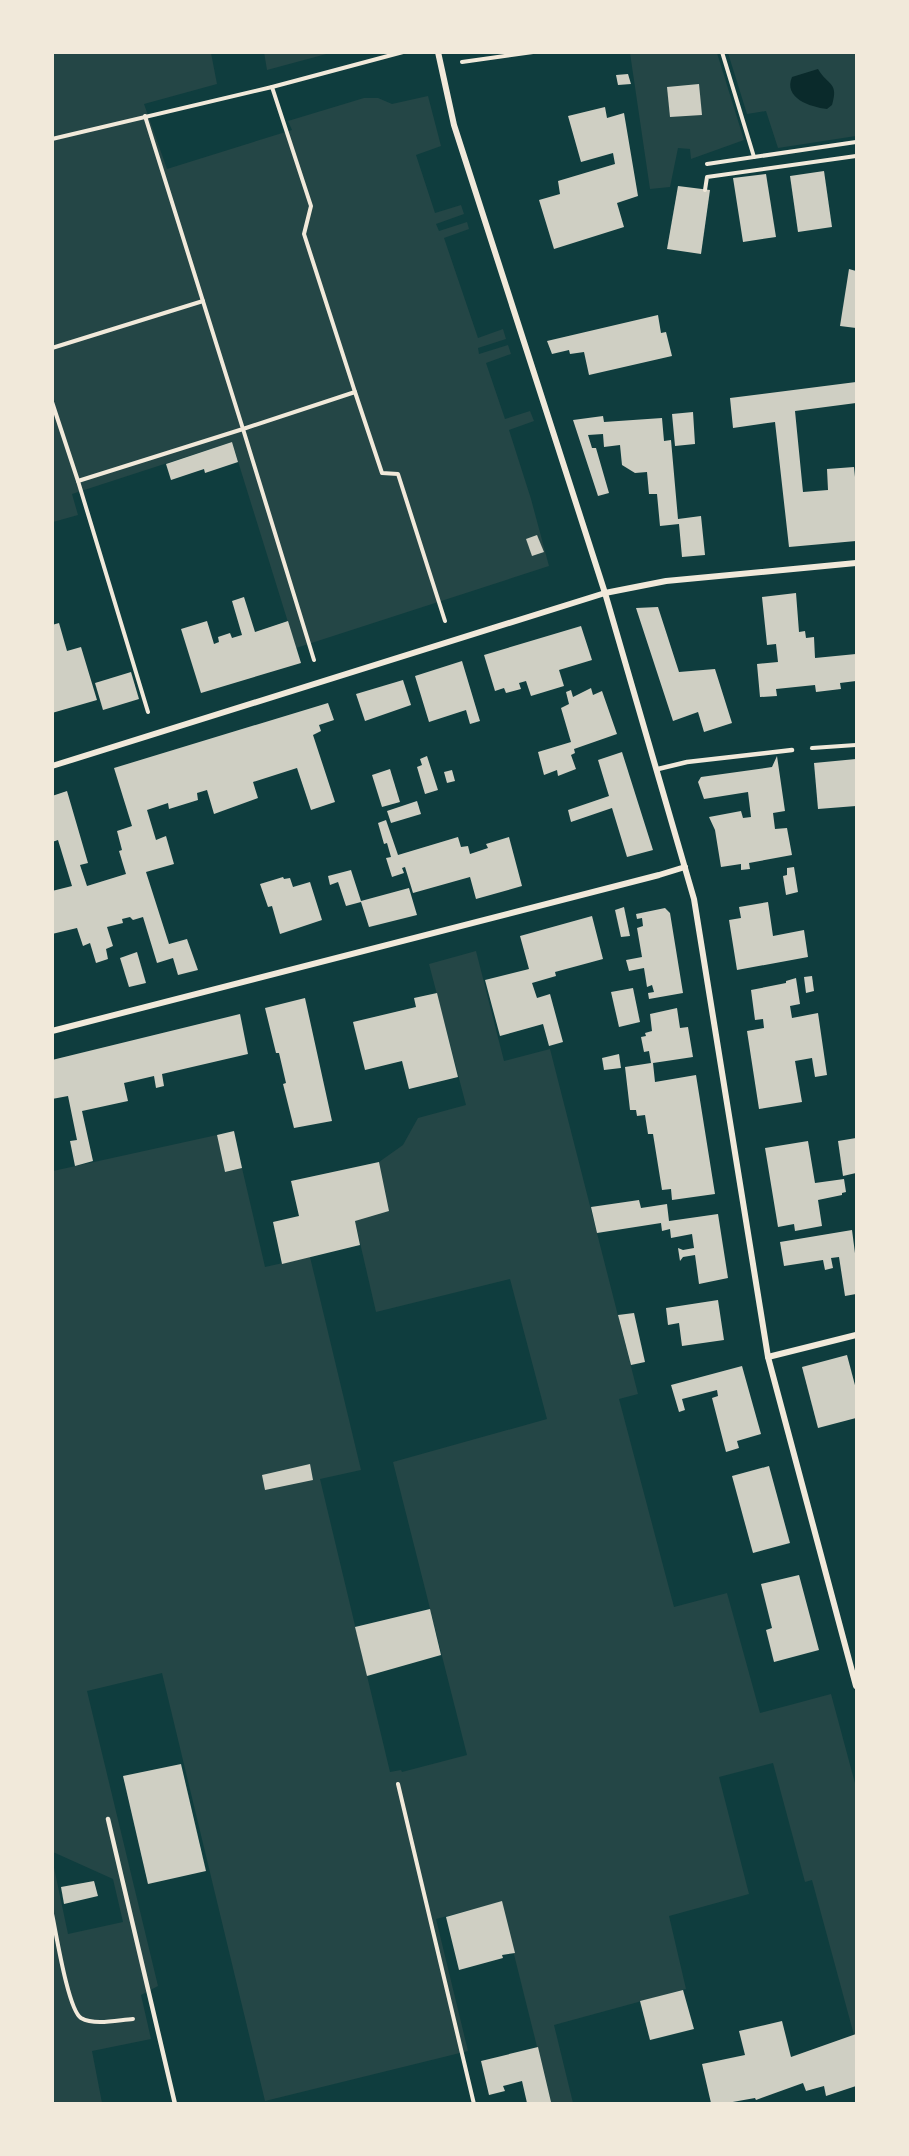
<svg xmlns="http://www.w3.org/2000/svg" width="909" height="2156" font-family="'PT Sans Narrow',sans-serif">
<style>
.green{fill:#244646}
.water{fill:#0a2a2b}
.building{fill:#cfcfc3}
.lines{fill:none;stroke-linecap:round;stroke-linejoin:round}
.path{stroke:#f1e9da;stroke-width:4}
.service{stroke:#f1e9da;stroke-width:4.5}
.minor{stroke:#f1e9da;stroke-width:6}
</style>
<rect width="100%" height="100%" fill="#0f3d3e"/>
<g class="green">
<polygon points="264,52 330,52 330,53 267,70"/>
<polygon points="53,53 211,53 217,84 144,104 167,169 292,130 288,121 364,98 378,98 392,104 428,96 441,146 416,155 435,213 461,205 464,214 436,224 439,231 467,222 469,229 444,238 478,338 503,329 506,339 478,348 479,354 508,345 511,354 486,363 505,419 530,411 534,421 509,430 531,499 549,566 296,648 232,442 72,494 78,515 53,522"/>
<polygon points="630,53 717,53 744,140 691,159 690,149 678,148 670,187 650,189"/>
<polygon points="728,53 856,53 856,136 778,148 766,111 747,114"/>
<polygon points="476,951 504,1061 550,1049 638,1394 619,1399 674,1607 727,1593 760,1713 831,1694 856,1787 856,2034 854,2035 812,1880 805,1882 773,1763 719,1777 749,1894 669,1916 686,1989 554,2025 573,2103 551,2103 501,1902 436,1919 468,2051 265,2101 162,1673 87,1691 158,1986 141,1995 151,2039 92,2051 102,2103 53,2103 52,1858 68,1934 123,1922 113,1879 53,1852 53,1171 217,1135 225,1172 242,1168 265,1267 310,1257 361,1470 320,1479 390,1772 401,1770 402,1772 467,1755 393,1462 547,1419 510,1279 376,1312 355,1221 379,1162 403,1145 418,1118 466,1105 429,964"/>
</g>
<path class="water" d="M818,69c10,17 21,13 14,36l-5,4c-17,-2 -44,-11 -35,-32z"/>
<g class="building">
<polygon points="628,74 631,84 618,85 616,75"/>
<polygon points="699,84 702,115 670,117 667,87"/>
<polygon points="605,107 607,118 624,113 638,196 617,203 624,227 554,249 539,200 560,194 558,181 615,164 613,153 581,162 568,116"/>
<polygon points="824,171 832,227 798,232 790,176"/>
<polygon points="766,174 776,237 743,242 733,178"/>
<polygon points="678,186 710,190 701,254 667,249"/>
<polygon points="849,269 856,271 856,328 840,326"/>
<polygon points="658,315 661,333 666,332 672,356 589,375 584,352 570,354 569,350 552,354 547,341"/>
<polygon points="856,382 856,403 795,411 803,492 828,490 827,469 854,467 856,487 856,541 789,547 775,422 733,428 730,398"/>
<polygon points="693,412 695,444 675,446 672,414"/>
<polygon points="603,416 604,422 662,418 664,441 671,440 678,519 701,516 705,555 682,557 679,524 660,526 657,494 649,494 647,472 635,473 622,465 620,445 604,447 603,434 588,435 592,448 596,448 609,493 598,496 573,420"/>
<polygon points="232,442 238,462 205,473 204,469 171,480 166,464"/>
<polygon points="537,535 544,552 532,556 526,539"/>
<polygon points="796,593 799,632 805,631 806,638 814,637 815,658 856,654 856,681 840,683 841,689 816,692 815,685 776,689 777,696 760,697 757,664 778,662 776,644 767,645 762,597"/>
<polygon points="244,597 255,632 288,621 301,663 201,693 181,629 207,621 214,644 219,642 218,637 230,633 232,638 242,635 232,601"/>
<polygon points="658,607 679,672 715,669 732,723 704,732 698,712 673,721 636,608"/>
<polygon points="59,623 67,651 81,647 97,700 52,713 52,625"/>
<polygon points="581,626 592,660 559,670 564,686 531,696 526,681 519,683 521,689 506,693 504,688 495,691 484,655"/>
<polygon points="462,661 480,721 470,724 466,710 429,722 415,676"/>
<polygon points="131,672 139,699 103,710 95,683"/>
<polygon points="403,680 411,705 365,721 356,694"/>
<polygon points="591,688 593,695 602,691 617,734 574,749 575,753 571,755 576,769 558,776 557,770 544,775 538,752 571,742 561,708 569,704 566,692 571,690 573,697"/>
<polygon points="328,703 334,720 319,725 321,731 313,735 335,802 311,810 297,768 253,782 258,798 214,814 207,790 197,793 198,800 169,809 168,803 147,810 156,840 166,836 174,864 146,872 169,944 187,939 198,970 178,975 173,958 157,963 143,917 133,920 130,917 122,919 123,923 107,927 113,946 106,949 108,959 96,963 90,943 83,946 77,928 52,934 52,891 72,886 58,840 52,842 52,796 67,791 88,863 80,865 87,886 126,874 119,851 122,850 117,831 132,826 114,768"/>
<polygon points="622,752 653,850 627,857 612,808 571,822 568,810 609,796 598,760"/>
<polygon points="427,756 438,790 425,794 417,767 422,765 420,759"/>
<polygon points="777,756 785,811 773,813 775,829 787,828 792,855 749,863 750,869 741,870 741,864 721,867 715,830 709,817 741,811 743,818 751,817 748,792 704,799 698,782 701,777 772,767"/>
<polygon points="856,759 856,806 818,809 814,763"/>
<polygon points="390,769 400,802 382,807 372,775"/>
<polygon points="452,770 455,781 447,783 444,772"/>
<polygon points="417,801 421,814 391,823 387,811"/>
<polygon points="386,820 398,855 458,837 461,847 468,846 470,854 488,848 486,844 509,837 522,886 476,899 470,877 413,893 405,867 402,868 404,873 392,877 386,858 391,857 387,843 384,844 378,823"/>
<polygon points="794,867 798,892 786,895 783,876 787,875 787,868"/>
<polygon points="351,870 361,901 409,888 417,915 369,927 361,902 346,906 338,882 330,885 328,876"/>
<polygon points="283,877 284,879 290,878 293,887 310,882 322,920 280,934 272,906 268,907 260,884"/>
<polygon points="768,902 773,936 804,930 808,957 737,970 729,920 741,918 739,907"/>
<polygon points="624,907 630,936 621,937 615,910"/>
<polygon points="665,908 670,913 683,993 649,999 648,993 654,992 652,985 647,987 644,968 629,971 626,960 642,957 637,928 643,926 642,918 637,919 636,914"/>
<polygon points="592,916 603,959 555,972 556,976 532,983 537,998 550,994 563,1042 549,1046 543,1024 500,1036 485,980 529,969 520,936"/>
<polygon points="137,952 146,983 129,987 120,958"/>
<polygon points="812,976 814,991 806,993 804,977"/>
<polygon points="796,978 800,1004 790,1006 792,1018 818,1013 827,1075 815,1077 812,1058 795,1061 802,1102 759,1109 747,1031 764,1028 763,1019 755,1020 751,990 786,983 786,981"/>
<polygon points="633,988 640,1022 619,1027 611,992"/>
<polygon points="437,993 458,1077 409,1089 402,1061 365,1070 353,1022 416,1007 414,998"/>
<polygon points="305,998 332,1121 294,1128 283,1084 286,1083 279,1053 276,1053 265,1008"/>
<polygon points="677,1008 680,1028 688,1027 693,1057 653,1063 655,1082 696,1075 715,1194 672,1200 671,1189 662,1190 653,1134 648,1134 645,1115 637,1116 636,1110 630,1110 625,1067 651,1063 649,1051 644,1052 641,1037 646,1036 645,1033 652,1031 650,1014"/>
<polygon points="240,1014 248,1054 162,1074 164,1086 156,1088 154,1076 124,1083 128,1101 82,1111 93,1161 75,1166 70,1141 77,1140 68,1096 52,1099 52,1060"/>
<polygon points="619,1054 621,1068 604,1070 602,1058"/>
<polygon points="234,1131 242,1168 225,1172 217,1135"/>
<polygon points="856,1138 856,1173 843,1176 838,1141"/>
<polygon points="808,1141 815,1183 844,1179 846,1192 842,1193 842,1195 818,1200 822,1226 795,1231 794,1224 778,1227 765,1148"/>
<polygon points="379,1162 389,1211 355,1221 360,1245 282,1264 273,1222 299,1216 291,1181"/>
<polygon points="639,1200 641,1208 667,1204 669,1221 718,1214 728,1278 699,1284 695,1255 683,1257 680,1261 678,1248 683,1250 694,1248 692,1234 671,1238 670,1229 662,1231 661,1223 597,1233 591,1207"/>
<polygon points="852,1230 856,1261 856,1294 845,1296 839,1257 831,1258 833,1268 825,1270 823,1260 784,1266 780,1242"/>
<polygon points="718,1300 724,1340 682,1346 679,1323 668,1325 666,1308"/>
<polygon points="634,1313 645,1362 631,1365 618,1315"/>
<polygon points="847,1355 856,1389 856,1418 818,1428 802,1367"/>
<polygon points="742,1366 761,1434 737,1441 739,1448 726,1452 712,1398 718,1396 717,1390 682,1399 685,1410 679,1412 671,1385"/>
<polygon points="310,1464 313,1480 265,1490 262,1475"/>
<polygon points="769,1466 790,1543 753,1553 732,1476"/>
<polygon points="799,1575 819,1650 774,1662 766,1630 772,1628 761,1584"/>
<polygon points="430,1609 441,1655 367,1676 355,1627"/>
<polygon points="181,1764 206,1871 148,1884 123,1776"/>
<polygon points="94,1881 98,1896 64,1904 61,1887"/>
<polygon points="502,1901 515,1953 502,1955 503,1958 459,1970 446,1917"/>
<polygon points="683,1990 694,2029 650,2040 640,2001"/>
<polygon points="782,2021 791,2057 856,2034 856,2086 826,2096 824,2086 806,2091 803,2083 756,2100 755,2098 727,2103 711,2103 702,2064 745,2055 739,2031"/>
<polygon points="538,2047 551,2102 527,2103 522,2081 503,2086 505,2091 489,2095 481,2061"/>
</g>
<g class="lines">
<g class="path">
<polyline points="722,52 754,157"/>
<polyline points="462,62 533,52"/>
<polyline points="272,87 311,206 304,234 355,392"/>
<polyline points="145,116 243,429 78,481 148,712"/>
<polyline points="52,139 272,87 403,52"/>
<polyline points="707,164 856,142"/>
<polyline points="705,190 707,177 856,156"/>
<polyline points="52,348 203,301"/>
<polyline points="52,402 78,481"/>
<polyline points="314,660 243,429 355,392 382,473 398,474 445,621"/>
<polyline points="812,748 856,745"/>
<polyline points="398,1784 474,2104"/>
<path d="M52,1914c4,18 16,96 29,104 14,8 37,2 52,1"/>
</g>
<g class="service">
<polyline points="658,769 687,762 792,750"/>
<polyline points="108,1819 175,2104"/>
</g>
<g class="minor">
<polyline points="438,52 454,125 605,593 694,899 768,1357 856,1686"/>
<polyline points="52,766 605,593 666,581 856,563"/>
<polyline points="52,1031 659,875 685,867"/>
<polyline points="768,1357 856,1335"/>
</g>
</g>
<rect width="909" height="2156" fill="none" stroke="#f1e9da" stroke-width="108"/>
</svg>
